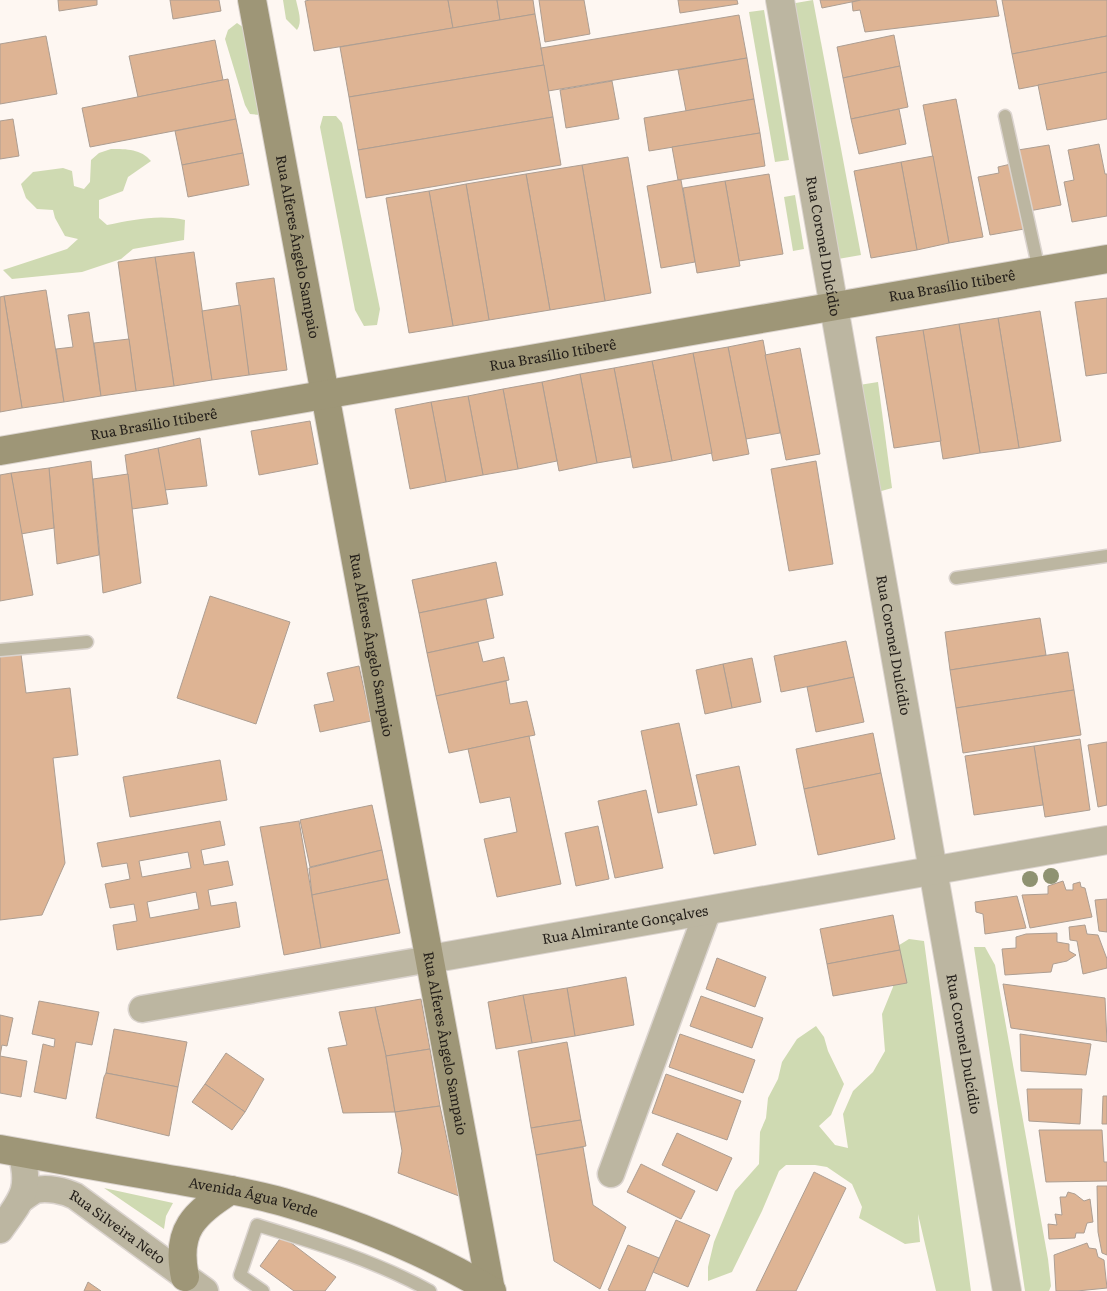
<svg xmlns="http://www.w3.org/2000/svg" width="1107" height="1291" font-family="Literata,serif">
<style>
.green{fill:#cfdab2}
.building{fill:#deb494;stroke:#ad9e92;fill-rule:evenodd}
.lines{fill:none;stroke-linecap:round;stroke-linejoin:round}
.service-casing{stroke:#dbd4cf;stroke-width:15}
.minor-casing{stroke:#dbd4cf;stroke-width:29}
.tertiary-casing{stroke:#dbd4cf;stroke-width:30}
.secondary-casing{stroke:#dbd4cf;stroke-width:30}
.service{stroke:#bcb6a1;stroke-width:12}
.minor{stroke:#bcb6a1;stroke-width:26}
.tertiary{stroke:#bcb6a1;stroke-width:28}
.secondary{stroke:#9e9677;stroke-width:28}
.tree{fill:#8f9271}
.labels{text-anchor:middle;stroke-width:4;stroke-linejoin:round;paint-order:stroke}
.street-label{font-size:14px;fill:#241f1a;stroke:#fff}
</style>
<rect width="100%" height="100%" fill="#fef7f2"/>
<g class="green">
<path d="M283,0h13c2,10 7,22 1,30l-11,-11z"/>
<polygon points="813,0 861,255 838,259 790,4"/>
<polygon points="764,10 789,160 775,162 749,12"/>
<polygon points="237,23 247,30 260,115 250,114 245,105 225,39 228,30"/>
<polygon points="323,116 336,116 342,123 380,309 377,325 364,326 355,310 320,127"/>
<path d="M111,149c16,0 30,0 40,12l-23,16 -5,14 -24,9v18l8,7c26,-5 51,-11 78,-5l-1,20 -51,9 -12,10 -39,13 -70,7 -9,-9 64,-21 11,-10 -13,-3 -10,-18 -2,-8 -16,-1 -11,-11 -5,-14 12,-12 30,-4 9,3 2,15 10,3 6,-7 1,-22 8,-7z"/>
<polygon points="795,195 804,249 793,251 784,197"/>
<polygon points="878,382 892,488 871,494 853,386"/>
<polygon points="909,939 924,941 971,1291 936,1291 918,1214 920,1242 905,1244 859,1218 862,1207 852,1184 827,1167 815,1165 786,1165 779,1171 762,1211 732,1272 708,1281 708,1267 714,1242 735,1191 759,1164 760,1132 766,1118 768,1098 778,1079 782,1062 797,1039 816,1026 824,1037 828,1051 844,1084 831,1115 819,1126 835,1145 848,1148 843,1114 853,1091 873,1072 885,1051 882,1014 893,987 896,947"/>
<polygon points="974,947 985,947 995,965 1048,1259 1051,1286 1049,1291 1025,1291"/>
<polygon points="104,1188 173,1203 166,1216 164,1229"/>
</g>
<g class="building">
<polygon points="58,0 97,0 97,5 59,11"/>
<polygon points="170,0 219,0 221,11 173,19"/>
<polygon points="310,0 448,0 453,28 314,51 305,1"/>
<polygon points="448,0 497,0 500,20 453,28"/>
<polygon points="497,0 533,0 535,14 500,20"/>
<polygon points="539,0 584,0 590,34 545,42"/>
<polygon points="678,0 737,0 738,4 680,13"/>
<polygon points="820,0 861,0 822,8"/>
<polygon points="861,0 996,0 999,16 865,32 860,10 853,11 852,2"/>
<polygon points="1002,0 1107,0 1107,36 1012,54"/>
<polygon points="535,14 544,65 349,97 340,47"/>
<polygon points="739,15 747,58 548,91 541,48"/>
<polygon points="894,35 900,66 843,78 837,47"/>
<polygon points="46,36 57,94 0,104 0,44"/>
<polygon points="1107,36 1107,72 1019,89 1012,54"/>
<polygon points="215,40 223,80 138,97 129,56"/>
<polygon points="747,58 754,99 686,111 678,70"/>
<polygon points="544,65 553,117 358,150 349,97"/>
<polygon points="900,66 908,107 851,119 843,78"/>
<polygon points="1107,72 1107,119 1047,130 1038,85"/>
<polygon points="228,79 236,119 90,147 82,108"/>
<polygon points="612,81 619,119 566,128 560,90"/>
<polygon points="754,99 760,133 649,151 644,118"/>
<polygon points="956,99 983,237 949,243 923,105"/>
<polygon points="899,109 906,144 859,154 851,119"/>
<polygon points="553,117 561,165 366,198 358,150"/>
<polygon points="13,119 19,156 0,159 0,121"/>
<polygon points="236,119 243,153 182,165 175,131"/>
<polygon points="760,133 765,166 678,180 672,147"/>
<polygon points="1099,144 1105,174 1107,174 1107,216 1072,222 1064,182 1074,180 1068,150"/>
<polygon points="1049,145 1061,205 1029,211 1018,150"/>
<polygon points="243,153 249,185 188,197 182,165"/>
<polygon points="933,156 949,243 917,250 901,162"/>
<polygon points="628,157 651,293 605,301 582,165"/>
<polygon points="901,162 917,250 871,258 854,171"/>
<polygon points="1011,164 1024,229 990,235 978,177 999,173 998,167"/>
<polygon points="582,165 605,301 550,310 526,174"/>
<polygon points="526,174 550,310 489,320 466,184"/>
<polygon points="769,174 783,254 739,261 725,181"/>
<polygon points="678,180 681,180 695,262 661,268 647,186"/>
<polygon points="725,181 740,266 697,273 683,188"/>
<polygon points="466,184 489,320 453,326 429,191"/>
<polygon points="429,191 453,326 409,333 386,198"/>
<polygon points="194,252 212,380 174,386 155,257"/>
<polygon points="155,257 174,386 136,391 118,262"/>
<polygon points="274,278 287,370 249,375 236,283"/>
<polygon points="46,290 64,402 22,408 4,296"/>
<polygon points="4,296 22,408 0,412 0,297"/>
<polygon points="1107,298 1107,373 1086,376 1075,302"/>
<polygon points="240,305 249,375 212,380 202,311"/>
<polygon points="1040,311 1061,441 1019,448 998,318"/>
<polygon points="89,312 101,396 64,402 56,349 73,347 68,315"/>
<polygon points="998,318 1019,448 980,453 959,324"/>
<polygon points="959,324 980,453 943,459 923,330"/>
<polygon points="923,330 941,441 894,448 876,337"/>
<polygon points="129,339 136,391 101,396 94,343"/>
<polygon points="763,340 780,433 746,439 728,347"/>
<polygon points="728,347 749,454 713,461 693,353"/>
<polygon points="800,348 820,454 786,460 765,355"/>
<polygon points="693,353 712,453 672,461 652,361"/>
<polygon points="652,361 672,461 633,468 614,368"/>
<polygon points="614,368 631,457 597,463 580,374"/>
<polygon points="580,374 597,463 559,471 542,382"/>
<polygon points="542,382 557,461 518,469 503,389"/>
<polygon points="503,389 518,469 483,475 468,396"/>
<polygon points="468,396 483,475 446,482 431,402"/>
<polygon points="431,402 446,482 410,489 395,409"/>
<polygon points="310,421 318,464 259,475 251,431"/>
<polygon points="200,438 207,486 164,490 158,448"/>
<polygon points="158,448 168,504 132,509 125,455"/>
<polygon points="91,461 99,555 57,564 49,468"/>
<polygon points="816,461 833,564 789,571 771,469"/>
<polygon points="49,468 54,528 21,534 11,473"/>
<polygon points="11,473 33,595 0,601 0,475"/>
<polygon points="128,474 141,583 103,593 93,479"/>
<polygon points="496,562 503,595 419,613 412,580"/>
<polygon points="210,596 290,622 256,724 177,698"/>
<polygon points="486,599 494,638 427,653 419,613"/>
<polygon points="1040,618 1046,655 950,670 945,632"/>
<polygon points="846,641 854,677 781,692 774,656"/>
<polygon points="478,642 483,662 504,657 509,680 436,696 427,653"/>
<polygon points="1068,652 1074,690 956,708 950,670"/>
<polygon points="21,654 26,693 70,688 78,755 53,758 65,863 42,915 0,920 0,656"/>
<polygon points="752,658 761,702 732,708 723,664"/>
<polygon points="723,664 732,708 705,714 696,670"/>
<polygon points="359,666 371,721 320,732 314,705 334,701 327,673"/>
<polygon points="854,677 864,722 816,732 807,687"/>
<polygon points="506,681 510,704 527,701 535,735 449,753 436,696"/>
<polygon points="1074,690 1081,735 963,753 956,708"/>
<polygon points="679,723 697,805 658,813 641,731"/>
<polygon points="873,733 881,773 804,789 796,749"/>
<polygon points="529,736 561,884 497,897 484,839 517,832 510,797 480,803 468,749"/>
<polygon points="1080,739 1090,810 1045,817 1034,746"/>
<polygon points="1107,742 1107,805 1098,807 1088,745"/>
<polygon points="1034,746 1043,805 974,815 965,756"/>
<polygon points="220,760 227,800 130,817 123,777"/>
<polygon points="739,766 756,845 714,854 696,775"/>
<polygon points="881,773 895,839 818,855 804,789"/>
<polygon points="646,790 663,868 615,878 598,801"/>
<polygon points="372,805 382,850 310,867 300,820"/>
<path d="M220,821l5,24 -24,5 3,15 24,-4 5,24 -25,5 3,16 25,-4 4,25 -123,23 -4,-25 24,-4 -3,-17 -24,4 -5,-24 25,-5 -3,-16 -25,4 -5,-24zM188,852l3,16 -49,9 -3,-16zM196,892l3,17 -49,9 -3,-16z"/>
<polygon points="299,821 321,948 284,955 260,827"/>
<polygon points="598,826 609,879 576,886 565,833"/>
<polygon points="382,850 388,879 312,895 309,868"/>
<polygon points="388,879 400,933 321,948 312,895"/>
<polygon points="1063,881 1066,890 1073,890 1073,884 1080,882 1081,887 1085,888 1092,917 1030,928 1022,895 1048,894 1048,886"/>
<polygon points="1017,896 1026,928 985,934 983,914 976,912 975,902"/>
<polygon points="1107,899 1107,932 1099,931 1095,900"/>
<polygon points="893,915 900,950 827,964 820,929"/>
<polygon points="1085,925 1087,934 1098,935 1107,959 1107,968 1083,974 1077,941 1070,940 1069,927"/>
<polygon points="1057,933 1057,942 1069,944 1069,951 1076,955 1067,961 1053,964 1051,972 1005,975 1002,949 1016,948 1016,937 1026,934"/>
<polygon points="900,950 907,983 833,996 827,964"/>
<polygon points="717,958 766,977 755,1007 706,989"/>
<polygon points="626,977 634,1025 575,1036 567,988"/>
<polygon points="1003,984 1105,998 1107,1042 1011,1028"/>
<polygon points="567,988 575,1036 532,1043 523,995"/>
<polygon points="523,995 532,1043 496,1049 488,1002"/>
<polygon points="701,996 763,1018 752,1048 690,1026"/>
<polygon points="421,999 430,1049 386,1056 375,1007"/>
<polygon points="39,1001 99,1012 92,1045 76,1042 66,1099 34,1092 43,1044 54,1047 55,1039 32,1034"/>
<polygon points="375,1007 386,1056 395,1112 343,1113 328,1048 347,1045 339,1012"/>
<polygon points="0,1015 13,1018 7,1046 2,1045 0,1056"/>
<polygon points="114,1029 187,1042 178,1087 106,1073"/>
<polygon points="680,1034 755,1060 743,1093 669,1067"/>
<polygon points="1020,1034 1091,1044 1086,1075 1021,1071"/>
<polygon points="567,1042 581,1120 531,1128 518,1051"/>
<polygon points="430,1049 440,1106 395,1112 386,1056"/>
<polygon points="226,1053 264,1079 245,1112 205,1084"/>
<polygon points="0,1056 27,1061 21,1097 0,1093"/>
<polygon points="106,1073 178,1087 169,1136 96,1118 104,1077"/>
<polygon points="666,1074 741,1101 727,1140 652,1113"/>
<polygon points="205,1084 245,1112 232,1130 192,1102"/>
<polygon points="1027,1089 1082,1089 1080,1124 1029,1121"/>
<polygon points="1103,1096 1107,1096 1107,1124 1102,1124"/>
<polygon points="440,1106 459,1196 398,1173 402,1151 395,1112"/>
<polygon points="581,1120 586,1146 536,1155 531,1128"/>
<polygon points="1039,1130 1102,1130 1104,1162 1107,1162 1107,1181 1046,1182"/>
<polygon points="677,1133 732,1158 717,1191 662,1165"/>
<polygon points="583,1147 593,1205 626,1227 600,1289 554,1261 536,1155"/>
<polygon points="641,1164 695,1191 681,1219 627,1192"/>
<polygon points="814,1172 846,1188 796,1291 756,1291"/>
<polygon points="1097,1186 1107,1186 1107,1255 1102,1253 1098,1232"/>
<polygon points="1068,1192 1075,1194 1084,1201 1090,1199 1093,1222 1087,1223 1084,1233 1076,1233 1075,1238 1049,1239 1048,1224 1057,1225 1055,1214 1062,1215 1060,1197 1066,1197"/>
<polygon points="676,1220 710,1235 688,1287 653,1272"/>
<polygon points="282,1236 336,1277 325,1291 294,1291 260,1266"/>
<polygon points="1087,1243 1089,1248 1096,1249 1098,1257 1104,1260 1107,1288 1077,1291 1056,1291 1054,1255"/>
<polygon points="628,1245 659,1258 645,1291 611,1291 608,1290"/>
<polygon points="88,1282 101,1291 84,1291"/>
</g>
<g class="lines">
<g class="service-casing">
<g id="service">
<polyline points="1005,116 1039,270"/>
<polyline points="956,578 1107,556"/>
<polyline points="0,650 87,642"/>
<path d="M263,1291l-23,-16 17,-50c59,18 119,36 173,66"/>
</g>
</g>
<g class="minor-casing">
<g id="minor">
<polyline points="142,1009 430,959"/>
<polyline points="611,1174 708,910"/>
<path id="s1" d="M22,1199c4,-3 9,-7 14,-9 11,-3 29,1 39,6l130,95"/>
<path d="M0,1230c21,-30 32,-39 21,-77"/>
</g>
</g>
<g class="tertiary-casing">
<g id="tertiary">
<path id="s2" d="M780,0l227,1291"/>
<path id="s3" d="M430,959l677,-119"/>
</g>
</g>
<g class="secondary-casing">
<g id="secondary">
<path id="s4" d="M252,0l239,1291"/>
<path id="s5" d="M0,451l1107,-192"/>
<path id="s6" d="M0,1149c55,10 110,20 164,29 40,7 80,13 119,24 73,21 144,50 209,89"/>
<path d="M185,1277c-10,-47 9,-63 46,-87"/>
</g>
</g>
<use href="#service" class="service"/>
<use href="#minor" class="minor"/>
<use href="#tertiary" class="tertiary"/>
<use href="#secondary" class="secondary"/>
</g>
<g class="tree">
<circle cx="1051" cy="876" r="8"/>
<circle cx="1030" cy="879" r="8"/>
</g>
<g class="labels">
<g class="street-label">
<text dy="5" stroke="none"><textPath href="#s4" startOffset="251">Rua Alferes Ângelo Sampaio</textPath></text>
<text dy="5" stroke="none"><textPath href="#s2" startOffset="250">Rua Coronel Dulcídio</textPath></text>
<text dy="5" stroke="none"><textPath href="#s5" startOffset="966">Rua Brasílio Itiberê</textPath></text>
<text dy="5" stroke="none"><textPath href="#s5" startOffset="561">Rua Brasílio Itiberê</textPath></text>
<text dy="5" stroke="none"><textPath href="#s5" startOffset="156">Rua Brasílio Itiberê</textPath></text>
<text dy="5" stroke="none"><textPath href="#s4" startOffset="656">Rua Alferes Ângelo Sampaio</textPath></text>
<text dy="5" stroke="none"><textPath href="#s2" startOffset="655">Rua Coronel Dulcídio</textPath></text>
<text dy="5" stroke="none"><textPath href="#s3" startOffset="198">Rua Almirante Gonçalves</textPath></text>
<text dy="5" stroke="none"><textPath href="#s4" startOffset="1061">Rua Alferes Ângelo Sampaio</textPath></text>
<text dy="5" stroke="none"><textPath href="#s2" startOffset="1060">Rua Coronel Dulcídio</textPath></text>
<text dy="5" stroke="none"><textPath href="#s6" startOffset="258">Avenida Água Verde</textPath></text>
<text dy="5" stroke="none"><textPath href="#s1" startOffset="109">Rua Silveira Neto</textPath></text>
</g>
</g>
</svg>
